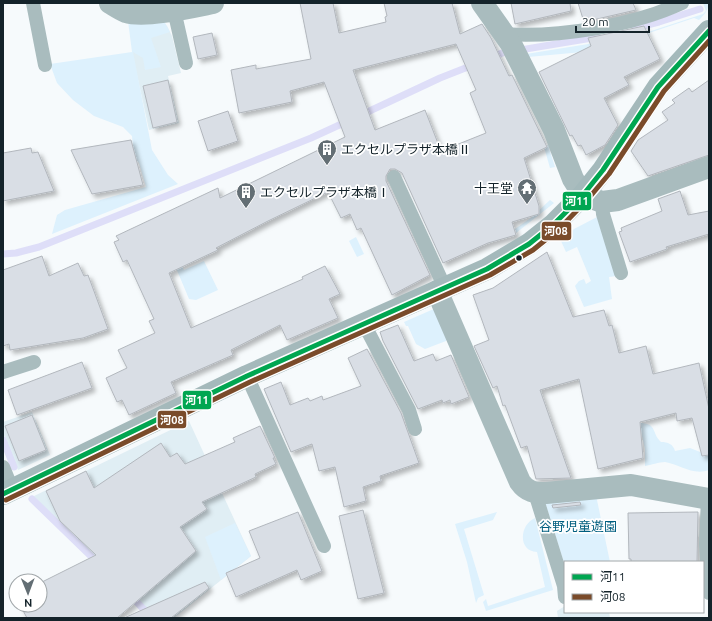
<svg xmlns="http://www.w3.org/2000/svg" width="712" height="621" font-family="Ubuntu,'Noto Sans JP',sans-serif">
<style>
.built{fill:#e0eef4}
.green{fill:#ddf1fd}
.lines{fill:none;stroke-linecap:round;stroke-linejoin:round}
.stream{stroke:#dedef8;stroke-width:7}
.building{fill:#d9dee5;stroke:#b2b7bd;fill-rule:evenodd;filter:url(#shadow)}
.lane{stroke:#a9bcbe;stroke-width:14}
.street{stroke:#a9bcbe;stroke-width:22}
.secondary{stroke:#a4b9bb;stroke-width:22}
.bus-1-casing{stroke:#fff;stroke-width:8}
.bus-2-casing{stroke:#fff;stroke-width:8}
.bus-1{stroke:#00a651;stroke-width:5}
.bus-2{stroke:#7a4b2a;stroke-width:5}
.bus-dot{fill:#14232a;stroke:#fff;stroke-width:1.5}
.labels{text-anchor:middle;stroke-width:3.5;stroke-linejoin:round;paint-order:stroke}
.poi-label{font-size:13px;fill:#14232a;stroke:#fff;text-anchor:start}
.park-label{font-size:13px;fill:#005e7f;stroke:#fff}
.line-badge{stroke:#fff;stroke-width:1.5}
.badge-label{font-size:11px;text-anchor:middle;font-weight:bold;fill:#fff}
</style>
<defs>
<filter id="shadow"><feDropShadow dx="3.5" dy="3.5" stdDeviation="2" flood-color="#0004"/></filter>
</defs>
<rect width="100%" height="100%" fill="#f6fafc"/>
<g class="built">
<polygon points="155,17 167,26 172,36 181,73 168,76 179,123 149,130 132,52"/>
<polygon points="32,412 50,455 18,470 3,433 3,422"/>
<polygon points="189,421 251,556 174,618 155,618 116,576 32,497"/>
<polygon points="565,606 565,612 609,612 610,618 558,618 557,611"/>
</g>
<g class="green">
<path d="M703,3h6c-1,8 -5,12 -10,17l-5,-2 -45,15 1,3 -67,16 -55,5 -2,-3 81,-13 41,-9 55,-18 3,-3z"/>
<polygon points="128,21 164,21 170,32 151,38 161,67 145,70 143,58 133,52 152,150 168,175 178,184 52,234 57,215 65,210 146,187 139,163 134,158 132,136 123,127 94,116 73,100 57,83 50,64 132,52"/>
<polygon points="548,145 555,167 550,168 544,147"/>
<polygon points="550,200 554,203 516,233 515,229 532,217"/>
<polygon points="599,216 617,276 609,277 612,299 584,307 575,286 579,281 584,279 586,284 591,281 577,247 566,252 561,241 574,229"/>
<polygon points="356,237 364,254 357,257 349,241"/>
<polygon points="176,254 184,270 204,261 218,290 196,300 189,299 171,256"/>
<polygon points="436,308 448,336 446,341 425,349 416,344 408,326 406,326 404,322"/>
<path d="M639,423c19,0 12,10 22,19 7,0 12,2 14,9l15,-3 10,4 9,-4v22c-16,6 -30,-6 -44,-8 -6,0 -14,3 -20,4v-17z"/>
<polygon points="599,496 597,500 610,562 565,562 565,566 545,502"/>
<polygon points="497,512 493,520 464,529 484,595 478,598 476,603 467,562 455,524"/>
<path d="M535,518l18,72 -67,21 -3,-9 3,-3 2,7 57,-19 -8,-35c-20,-1 -17,-28 -2,-34z"/>
<polygon points="235,523 251,556 221,580 205,537"/>
</g>
<g class="lines">
<g class="stream">
<polyline points="635,28 659,22 700,9"/>
<polyline points="491,58 502,53 598,37"/>
<polyline points="361,115 440,78 473,65"/>
<polyline points="3,254 16,253 39,247 311,138 348,121"/>
<polyline points="3,440 14,467"/>
<polyline points="32,499 99,564"/>
<polyline points="130,595 152,618"/>
</g>
</g>
<g class="building">
<path d="M300,3h33l6,30 47,-11 -1,-5 2,-1 -3,-13h68l8,31 22,-10 9,14 18,38 3,-1 35,72 -23,11 15,48v8l-27,8 4,13 -28,8 -45,20 -41,-90 -7,-4h-5l-4,7v5l44,94 -38,20 -31,-67 -4,2 -7,-16 -9,4 -13,-26 -60,29 -52,27 2,2 -49,23 22,55 112,-49 -1,-2 23,-11 15,28 -11,5 9,19 -51,22 -7,-15 -49,25 2,5 -62,27 5,11 -47,22 -7,-15 -5,2 -11,-24 21,-10 -9,-18 37,-17 -6,-12 5,-2 -27,-59 -4,2 -9,-20 5,-2 -3,-4 102,-48 2,10 125,-61 -21,-55 -34,9 2,11 -53,11 -8,-43 25,-5v4l55,-10zM456,44l20,46 -6,3 16,40 -45,18 -16,-41 -50,20 -22,-60z"/>
<polygon points="511,3 570,3 571,11 515,24"/>
<polygon points="578,3 633,3 636,10 584,22"/>
<polygon points="644,26 660,59 624,77 629,85 604,98 618,125 605,145 586,155 581,145 578,146 572,135 570,136 539,72 591,46 588,38"/>
<polygon points="212,33 217,55 198,59 193,37"/>
<polygon points="168,80 177,122 153,128 143,86"/>
<polygon points="709,80 709,155 648,176 631,151 638,140 668,120 662,112 675,103 672,100 689,88 692,92"/>
<polygon points="228,111 238,141 208,151 198,121"/>
<polygon points="131,140 143,185 92,194 71,150"/>
<polygon points="31,148 32,153 38,152 54,191 3,201 3,153"/>
<polygon points="680,191 688,215 709,211 709,234 666,247 667,249 630,262 619,232 622,231 621,228 662,211 658,199"/>
<polygon points="547,252 573,317 604,310 609,326 612,325 619,353 646,346 653,374 699,363 709,409 709,455 702,456 692,418 677,421 676,413 640,422 643,458 598,469 579,379 540,390 571,478 536,479 527,446 521,448 505,405 503,406 497,386 493,388 474,346 489,340 473,295 493,288"/>
<polygon points="42,256 49,276 78,263 84,276 88,275 108,329 83,338 10,350 9,344 3,346 3,270"/>
<polygon points="398,325 414,361 433,354 436,361 451,355 469,397 451,404 450,400 443,403 442,400 418,409 383,341 380,332"/>
<polygon points="367,349 401,413 419,463 380,476 381,481 363,487 366,501 344,507 335,467 319,471 312,444 291,452 264,389 281,382 290,405 308,398 310,401 322,396 323,400 361,386 348,358"/>
<polygon points="82,362 92,388 17,415 8,390"/>
<polygon points="32,415 46,450 19,461 5,426"/>
<polygon points="260,426 275,458 273,458 276,464 255,474 256,477 202,502 207,509 180,527 196,551 117,618 27,618 20,605 40,605 40,583 96,555 60,521 46,491 86,471 94,488 161,443 170,457 177,453 185,464 235,442 233,438"/>
<polygon points="580,502 581,505 553,508 552,505"/>
<polygon points="363,510 384,593 358,599 339,516"/>
<polygon points="298,512 322,571 301,580 297,570 236,597 226,573 260,558 249,531"/>
<polygon points="698,512 697,562 631,562 631,559 629,559 628,513"/>
<polygon points="205,582 209,588 171,618 124,618"/>
</g>
<g class="lines">
<g class="lane">
<polyline points="33,3 45,65"/>
<polyline points="174,10 186,63"/>
<path d="M503,34c54,4 130,-8 179,-31"/>
<polyline points="394,177 445,288"/>
<polyline points="602,202 603,214 621,273"/>
<polyline points="364,324 409,410 415,429"/>
<polyline points="3,372 34,362"/>
<polyline points="247,376 324,546"/>
<polyline points="3,467 12,489"/>
<polyline points="535,493 564,586 565,597"/>
<polyline points="708,499 706,544 709,593"/>
</g>
<g class="street">
<path d="M110,3c5,3 11,7 16,9 19,6 67,-5 87,-9"/>
<polyline points="482,3 511,44 554,130 573,179 583,195 602,202 618,200 709,167"/>
<path d="M437,291l83,191c7,10 15,11 26,11l85,-8 78,14"/>
</g>
<polyline class="secondary" points="3,494 247,376 487,269 529,244 554,224 583,195 603,170 658,87 709,31"/>
<g class="bus-1-casing">
<polyline id="bus-1" points="3,494 247,376 487,269 529,244 554,224 583,195 603,170 658,87 709,31"/>
</g>
<g class="bus-2-casing">
<polyline id="bus-2" points="6,500 250,382 490,275 533,250 559,229 588,199 609,174 664,91 709,41"/>
</g>
<use href="#bus-1" class="bus-1"/>
<use href="#bus-2" class="bus-2"/>
</g>
<defs>
<g id="building-pin" transform="scale(1)"><path d="M0 17L-7.5 6A9.5 9.5 0 1 1 7.5 6Z" fill="#636e74" stroke="#fff"/><path d="M-4-6H4V6H1V3H-1V6H-4ZM-2.5-4.3h1.7v1.8h-1.7ZM.8-4.3h1.7v1.8H.8ZM-2.5-1h1.7V.8h-1.7ZM.8-1h1.7V.8H.8Z" fill="#fff"/></g>
<g id="temple-pin" transform="scale(1)"><path d="M0 17L-7.5 6A9.5 9.5 0 1 1 7.5 6Z" fill="#636e74" stroke="#fff"/><path d="M0-6L5-2H3V0L6.5 2.5H4V6H1.5V3h-3V6H-4V2.5H-6.5L-3 0V-2H-5Z" fill="#fff"/></g>
</defs>
<g fill-rule="evenodd">
<use href="#building-pin" x="327" y="149"/>
<use href="#temple-pin" x="527" y="188"/>
<use href="#building-pin" x="246" y="192"/>
</g>
<circle class="bus-dot" cx="519" cy="258" r="3.5"/>
<g class="labels">
<g class="poi-label">
<text x="341" y="154">エクセルプラザ本橋Ⅱ</text>
<text x="513" y="193" text-anchor="end">十王堂</text>
<text x="260" y="197">エクセルプラザ本橋Ⅰ</text>
</g>
<g class="park-label">
<text x="578" y="531">谷野児童遊園</text>
</g>
</g>
<g class="line-badge">
<rect x="562" y="191" width="30" height="20" rx="4" fill="#00a651"/>
<rect x="541" y="221" width="31" height="20" rx="4" fill="#7a4b2a"/>
<rect x="182" y="390" width="30" height="20" rx="4" fill="#00a651"/>
<rect x="157" y="410" width="30" height="19" rx="4" fill="#7a4b2a"/>
</g>
<g class="badge-label">
<text x="577" y="205">河11</text>
<text x="556" y="235">河08</text>
<text x="197" y="404">河11</text>
<text x="172" y="424">河08</text>
</g>
<rect width="712" height="621" fill="none" stroke="#14232a" stroke-width="8"/>
<rect x="564" y="561" width="140" height="52" fill="#ffffff" stroke="#a1a7aa"/>
<rect x="572" y="574" width="20" height="6" fill="#00a651" stroke="#a1a7aa"/>
<text x="600" y="581" font-size="12" fill="#14232a">河11</text>
<rect x="572" y="594" width="20" height="6" fill="#7a4b2a" stroke="#a1a7aa"/>
<text x="600" y="601" font-size="12" fill="#14232a">河08</text>
<g transform="translate(28 593) rotate(179)"><circle r="19" fill="#ffffff" stroke="#a1a7aa"/>
<path d="M0-3L7 15L0 10L-7 15Z" fill="#636e74"/>
<text y="-6" font-size="11" font-weight="bold" text-anchor="middle" fill="#14232a">N</text>
</g>
<path d="M576 26v6h73v-6" fill="none" stroke="#14232a" stroke-width="2"/>
<text x="582" y="26" font-size="12" fill="#14232a" stroke="#ffffff" stroke-width="3" paint-order="stroke">20 m</text>
</svg>
